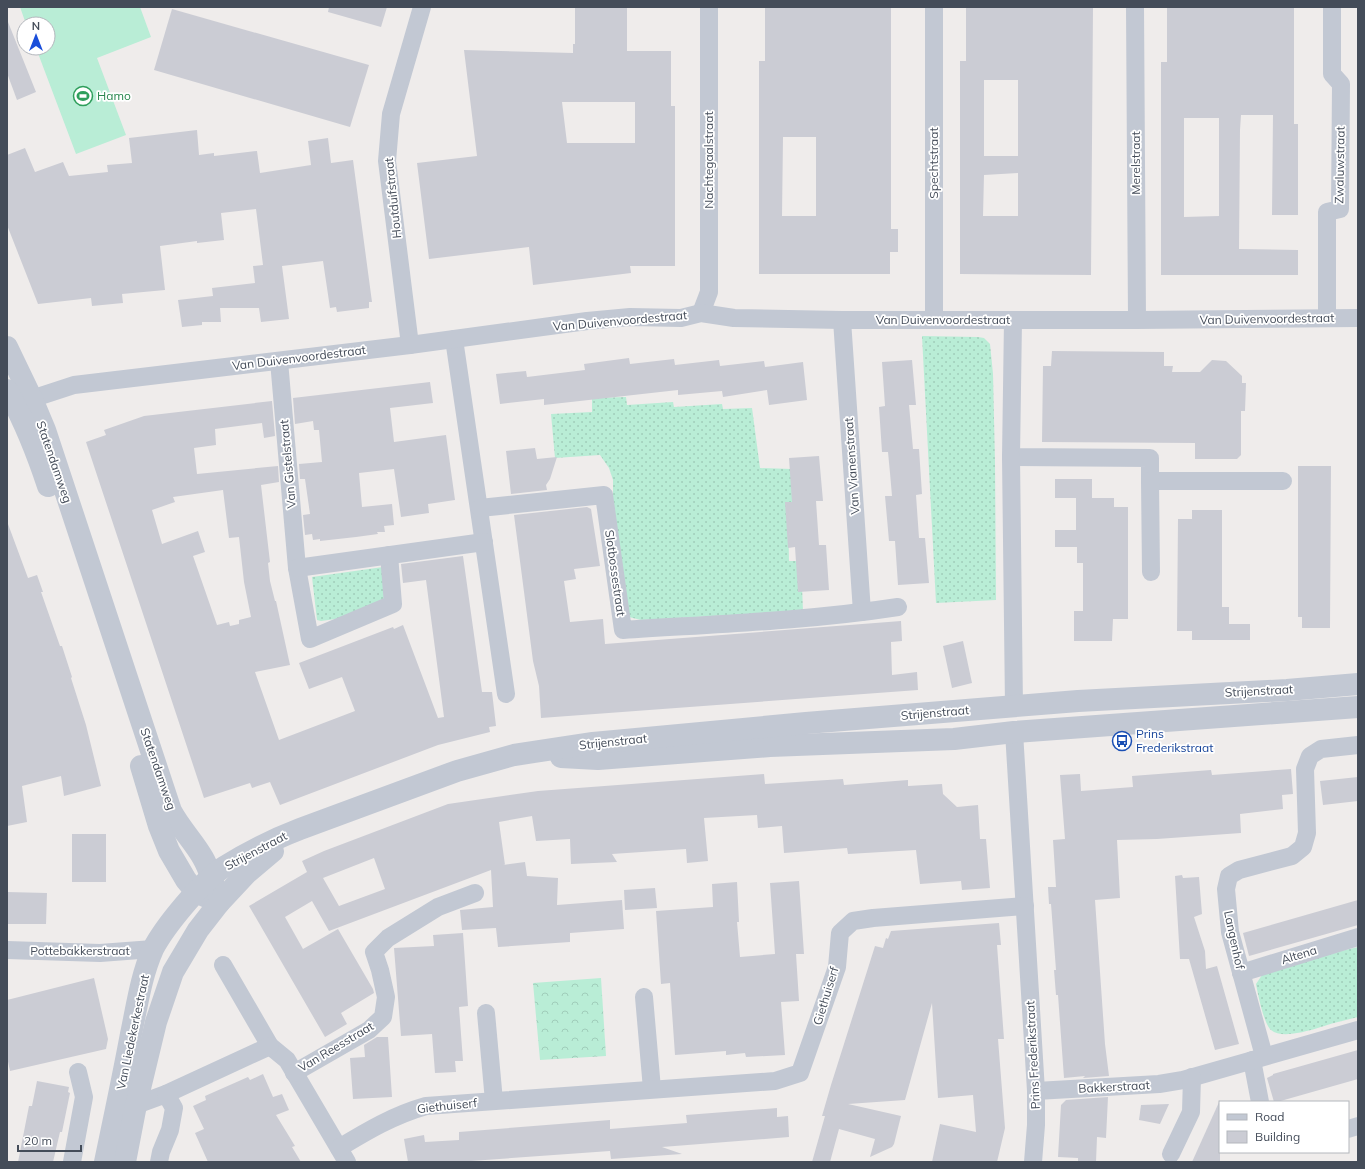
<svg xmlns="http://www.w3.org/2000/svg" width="1365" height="1169" font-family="Mulish,sans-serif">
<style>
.grass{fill:url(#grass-dots)}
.forest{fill:url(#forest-crowns)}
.garden{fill:#b9edd6}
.building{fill:#cbccd4;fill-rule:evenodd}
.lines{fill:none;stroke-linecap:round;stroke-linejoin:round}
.minor{stroke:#c2c8d3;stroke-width:18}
.tertiary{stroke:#c2c8d3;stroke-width:22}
.labels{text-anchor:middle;stroke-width:3.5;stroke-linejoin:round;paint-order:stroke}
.leisure-label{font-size:12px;fill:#27864d;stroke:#fff;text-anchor:start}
.street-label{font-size:12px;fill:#444c59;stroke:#fff}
.transit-label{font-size:12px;fill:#164399;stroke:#fff;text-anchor:start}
</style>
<defs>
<pattern id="grass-dots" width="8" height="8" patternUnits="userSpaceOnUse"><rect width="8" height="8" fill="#b9edd6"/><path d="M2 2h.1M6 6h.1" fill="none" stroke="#a0cdba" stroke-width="1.8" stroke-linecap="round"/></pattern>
<pattern id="forest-crowns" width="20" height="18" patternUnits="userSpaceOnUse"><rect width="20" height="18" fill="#b9edd6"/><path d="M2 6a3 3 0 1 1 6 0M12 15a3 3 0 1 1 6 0" fill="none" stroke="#a0cdba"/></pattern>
</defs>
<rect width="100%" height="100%" fill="#efeceb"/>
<g class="grass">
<polygon points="922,336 978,337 984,338 990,344 993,374 995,462 996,600 936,603"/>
<polygon points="626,397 627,405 673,402 674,407 722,404 723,409 752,408 760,468 792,469 794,511 788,511 789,561 801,561 803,611 641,620 629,617 613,512 613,480 609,468 600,455 555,458 551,414 592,412 592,398"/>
<polygon points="383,567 384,600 350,617 321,621 317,620 312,577"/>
<path d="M1358,947v70c-8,2 -16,4 -24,6 -14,4 -50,18 -63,7 -7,-6 -13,-35 -15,-46l6,-9 66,-21z"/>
</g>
<polygon class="forest" points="601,978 606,1056 540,1060 533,983"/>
<polygon class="garden" points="20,7 140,7 151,37 97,58 126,135 76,154 36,48 48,48 48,24 26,24"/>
<g class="building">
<polygon points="329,7 387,7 381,27 328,12"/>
<path d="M575,7h52v44h44v55h4v160h-45l1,7 -98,12 -4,-38 -100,12 -12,-96 60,-7 -13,-106 109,3v-9h2zM562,102h73v41h-68z"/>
<path d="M765,7h126v222h7v23h-8v22h-131v-213h6zM783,137h33v79h-34z"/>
<path d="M966,7h127l-2,268 -131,-1v-213h6zM984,80h34v76h-34zM1018,173v43h-35l1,-41z"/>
<path d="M1167,7h127v117h4v91h-26l1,-100h-32l-1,15 -1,119 59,1v25h-137v-213h6zM1184,118h35v98l-35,1z"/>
<polygon points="172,9 369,65 350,127 154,70"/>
<polygon points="7,22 8,22 36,92 17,100 7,73"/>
<polygon points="197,130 199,155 214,153 214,156 257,151 260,173 311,165 308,141 328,138 331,163 353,160 372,302 369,302 369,308 337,312 336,307 330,308 323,261 282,266 289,319 261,322 259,308 220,308 221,322 202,322 202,325 182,327 178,300 213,296 212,288 255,283 253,266 263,265 256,209 221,213 224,240 197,243 197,241 160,246 165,290 122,294 123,303 92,306 91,298 38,304 7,225 7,155 25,148 35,172 63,162 69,176 108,172 107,165 132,163 129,138"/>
<polygon points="1052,351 1164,352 1164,366 1173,366 1172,372 1200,372 1212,360 1226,361 1242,376 1242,383 1246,383 1245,411 1241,411 1241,455 1237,459 1195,459 1195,443 1042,442 1043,366 1051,366"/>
<polygon points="629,358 630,364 674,359 675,365 719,360 720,366 764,361 765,367 803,362 807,400 769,405 767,390 723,397 722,391 678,395 678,390 544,405 544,399 500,404 496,374 526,371 527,377 585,370 584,364"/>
<polygon points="912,360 916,405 909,405 913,449 919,449 922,494 916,495 919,538 925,538 929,583 898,585 895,541 889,541 885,496 892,496 890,473 888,452 882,452 879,407 885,406 882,362"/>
<polygon points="430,382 433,403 390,408 394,442 446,435 455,500 428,504 429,513 401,517 394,469 359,473 362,507 392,504 394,525 384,526 385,532 377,532 378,534 356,537 320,541 320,539 313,540 312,534 305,535 303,515 310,514 305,479 300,479 299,464 322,462 319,430 314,430 313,421 295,424 293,398"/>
<path d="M272,401l3,35 -11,2 -2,-15 -47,6 1,16 -22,3 3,26 81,-8 1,16 -18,3 9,77 -2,1 2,18 5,20h1l14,64 -35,7 24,68 76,-29 -13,-34 -33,12 -10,-26 94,-36 1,2 9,-4 35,93 6,-1 -18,-137 -23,3 -2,-19 62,-8 19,136h10l4,34 -7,1 1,5 -52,13 -158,60 -10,-23 -18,6 -2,-5 -46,15 -118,-356 20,-7 -2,-5 40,-14zM223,490l6,48 10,-1 5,45 7,35 -12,3v4l-9,2 -1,-4 -12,3 -24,-69 12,-4 -7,-21 -36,13 -10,-34 23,-8 -2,-5z"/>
<polygon points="535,448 537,459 557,457 550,479 546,485 547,490 511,494 506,451"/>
<polygon points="819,456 823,501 816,501 819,545 826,545 829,590 798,592 795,547 788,548 785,502 792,502 789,458"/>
<polygon points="1298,466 1331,466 1330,628 1302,628 1302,617 1298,617"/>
<polygon points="1055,479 1092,479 1092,498 1114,498 1114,507 1128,507 1128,619 1113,619 1112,641 1074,641 1074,611 1083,611 1083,563 1077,563 1077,547 1055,547 1055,530 1076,530 1076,498 1055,498"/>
<polygon points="587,507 591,509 600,566 574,569 576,579 564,581 570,622 603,619 605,644 901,621 902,641 891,642 892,675 917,672 918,690 541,718 539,686 533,661 514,515"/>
<polygon points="1192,510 1222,510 1222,607 1229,607 1229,624 1250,624 1250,640 1192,640 1192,631 1177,631 1178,519 1192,519"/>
<polygon points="7,524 8,524 28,578 37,575 43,592 41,592 60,646 62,646 72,677 71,678 86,725 101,786 64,796 61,776 22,786 27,822 7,826"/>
<polygon points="963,641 972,683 952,688 943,646"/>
<polygon points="1291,769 1293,794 1282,795 1283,809 1240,814 1241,833 1157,839 1117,840 1120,898 1095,900 1105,1044 1109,1076 1083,1078 1085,1076 1064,1078 1058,995 1056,995 1054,970 1056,970 1051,904 1049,904 1048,887 1056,887 1053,840 1065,839 1060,775 1080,774 1081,791 1133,787 1132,776 1211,770 1212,775"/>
<path d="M764,774l1,10 78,-5 1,6 64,-5v6l34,-2 1,10 14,13 21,-2 2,34h6l4,49 -28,2 -1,-9 -41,3 -4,-34 -68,4 -1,-6 -63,5 -2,-27 -24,2 -1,-13 -53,3 4,43 -21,2 -1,-14 -74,5 5,8 -46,2 -1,-25 -34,2 -4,-25 -33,6 6,43h-2l22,-3 2,14 31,2 -1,27 65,-5 2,29 -54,4v9l-72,5 -2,-19 -34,2 -2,-20 33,-3 -2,-37 -162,61 -17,-30 -27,16 18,32 35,-20 35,60 1,4 -33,20 6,11 -22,13 -76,-131 58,-34 -5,-11 22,-10 124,-47 90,-13zM374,858l11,31 -46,17 -16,-28z"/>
<polygon points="1358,777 1358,801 1323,805 1320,781"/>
<rect x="72" y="834" width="34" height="48"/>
<polygon points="1182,875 1183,878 1199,877 1202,914 1194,917 1205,951 1206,969 1217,966 1239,1044 1215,1050 1189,959 1180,959 1175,876"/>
<polygon points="799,881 804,954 796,954 799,1001 781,1002 785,1055 746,1057 745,1053 726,1055 726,1051 675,1055 670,983 661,984 656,911 713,907 712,884 737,882 739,922 737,922 740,957 775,954 770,883"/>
<polygon points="655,888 657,908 625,910 624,890"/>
<polygon points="7,892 47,893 46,924 7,924"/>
<polygon points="1358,900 1358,925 1249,956 1243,933"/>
<polygon points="999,923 1001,945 997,945 1004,1039 998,1039 1005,1128 997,1162 932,1162 940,1124 976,1132 973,1095 938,1098 932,1003 905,1100 848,1104 901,1116 894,1144 892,1147 870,1157 875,1139 839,1129 830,1162 812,1162 825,1116 822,1116 831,1085 875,946 883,948 886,938 888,939 891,931"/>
<polygon points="463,933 468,1006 459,1007 463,1061 455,1061 456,1072 435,1073 432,1034 401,1036 394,948 434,946 433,935"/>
<polygon points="94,978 108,1039 106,1049 10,1071 7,1057 7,1000"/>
<polygon points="377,1037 388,1037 392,1097 353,1099 350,1058 365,1057 364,1045"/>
<polygon points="1358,1050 1358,1079 1277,1102 1274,1102 1267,1078 1273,1075 1273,1074"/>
<polygon points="263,1074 273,1097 282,1094 289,1110 276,1115 295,1146 292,1147 301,1162 208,1162 195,1133 204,1129 193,1106 206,1100 205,1096 248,1077 250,1080"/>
<polygon points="37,1081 69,1087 68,1092 70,1093 62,1132 60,1132 53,1162 18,1162 29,1106 32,1106"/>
<polygon points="1108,1097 1106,1138 1097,1137 1096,1162 1078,1161 1078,1158 1058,1157 1061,1105 1066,1100"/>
<polygon points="1220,1100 1220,1162 1192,1162"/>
<polygon points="1169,1104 1160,1124 1139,1120 1141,1105"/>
<polygon points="777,1108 777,1117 788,1116 789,1137 662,1147 682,1154 611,1159 610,1151 457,1162 408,1162 404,1139 424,1135 425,1142 459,1140 459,1132 610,1120 610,1129 687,1123 686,1115"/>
</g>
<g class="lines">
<g class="minor">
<polyline points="934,7 934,320"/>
<polyline points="1135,7 1137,320"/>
<polyline points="701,313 709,292 709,7"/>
<polyline points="1327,318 1327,212 1340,209 1341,84 1332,74 1332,7"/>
<polyline points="842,320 862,612"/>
<polyline points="1013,320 1011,457 1150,458 1150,481 1283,481"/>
<polyline points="454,339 506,694"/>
<polyline points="410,345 387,161 391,114 422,7"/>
<polyline points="279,361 297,568 310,639 393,604 389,555"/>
<polyline points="19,403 74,385 410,345 587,321 630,317 681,318 701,313 734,318 842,320 1137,320 1358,318"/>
<polyline points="1011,457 1014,707"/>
<polyline points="1150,481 1151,572"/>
<path d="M480,508l124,-13 19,135c91,-6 184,-9 275,-23"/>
<polyline points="297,568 484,542"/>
<polyline points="1014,732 1036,1091 1036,1125 1033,1162"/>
<polyline points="7,950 100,953 153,949"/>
<polyline points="223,965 270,1046 287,1060 347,1162"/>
<polyline points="1241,973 1358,937"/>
<polyline points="644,997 652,1089"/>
<polyline points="486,1013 494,1101"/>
<polyline points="1264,1056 1230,932 1226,889 1229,876 1239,870 1292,856 1303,847 1307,833 1305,769 1310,756 1321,749 1358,745"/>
<polyline points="1252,1060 1260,1102"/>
<polyline points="294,1073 369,1030 383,1017 386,997 380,970 374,952 388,938 438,907 475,893"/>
<polyline points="1036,1091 1159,1084 1183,1080 1358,1030"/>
<polyline points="136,1105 166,1094 270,1046"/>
<polyline points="1348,1129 1358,1126"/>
<path d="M339,1148c28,-17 55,-33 87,-42l349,-25 25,-8 37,-106 3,-34 13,-12 20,-3 152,-12"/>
<polyline points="1171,1154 1191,1112 1192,1077"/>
<polyline points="72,1162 84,1097 78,1072"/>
<polyline points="159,1162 161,1152 170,1130 174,1108 166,1094"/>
</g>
<g class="tertiary">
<path d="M7,347l25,52 13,31 126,381c9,17 23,31 32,47 8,14 12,30 16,45"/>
<path d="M7,390c17,30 30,63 41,96"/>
<polyline points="561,757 598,759 770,746 954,739 1014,732 1358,707"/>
<polyline points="141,766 159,826 169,851 186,880 196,892 209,898"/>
<path d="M105,1162c9,-43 18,-85 26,-128 6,-28 10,-58 22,-85 12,-23 49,-68 71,-82 24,-15 50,-28 76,-38l157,-58 57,-16 79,-12 213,-20 272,-22 209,-11 71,-6"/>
<polyline points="125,1162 136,1105 156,1022 173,972 198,930 219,903 247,873 273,851"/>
</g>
</g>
<defs>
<g id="stadium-ring" transform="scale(1)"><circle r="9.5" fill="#fff" stroke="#2e9e5b" stroke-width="1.5"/><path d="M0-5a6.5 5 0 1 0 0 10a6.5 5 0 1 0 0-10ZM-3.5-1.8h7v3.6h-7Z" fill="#2e9e5b"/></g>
<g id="bus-ring" transform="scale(1)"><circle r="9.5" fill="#fff" stroke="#1a4fb4" stroke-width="1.5"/><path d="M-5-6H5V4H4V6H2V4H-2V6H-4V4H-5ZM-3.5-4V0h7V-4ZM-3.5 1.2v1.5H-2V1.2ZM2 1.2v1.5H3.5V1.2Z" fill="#1a4fb4"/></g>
</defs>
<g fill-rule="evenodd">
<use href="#stadium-ring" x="83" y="96"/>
<use href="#bus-ring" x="1122" y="741"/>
</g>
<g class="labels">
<g class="leisure-label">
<text x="97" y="100">Hamo</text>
</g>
<g class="street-label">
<text transform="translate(709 160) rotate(-90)" y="4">Nachtegaalstraat</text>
<text transform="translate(934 163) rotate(-90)" y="4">Spechtstraat</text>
<text transform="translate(1136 163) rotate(-90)" y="4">Merelstraat</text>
<text transform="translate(1340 165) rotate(-89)" y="4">Zwaluwstraat</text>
<text transform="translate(393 198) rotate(-96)" y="4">Houtduifstraat</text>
<text transform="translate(1267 319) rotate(-1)" y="4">Van Duivenvoordestraat</text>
<text x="943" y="324">Van Duivenvoordestraat</text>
<text transform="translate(620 321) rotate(-5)" y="4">Van Duivenvoordestraat</text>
<text transform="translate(299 358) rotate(-7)" y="4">Van Duivenvoordestraat</text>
<text transform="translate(54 462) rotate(71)" y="4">Statendamweg</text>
<text transform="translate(288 464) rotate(-95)" y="4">Van Gistelstraat</text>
<text transform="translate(852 466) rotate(-94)" y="4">Van Vianenstraat</text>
<text transform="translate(615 573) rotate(82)" y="4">Slotbossestraat</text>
<text transform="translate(1259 691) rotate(-3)" y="4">Strijenstraat</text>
<text transform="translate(935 713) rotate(-5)" y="4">Strijenstraat</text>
<text transform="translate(613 742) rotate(-6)" y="4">Strijenstraat</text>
<text transform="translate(158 769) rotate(71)" y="4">Statendamweg</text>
<text transform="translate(256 851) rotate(-28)" y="4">Strijenstraat</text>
<text transform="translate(1234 940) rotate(78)" y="4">Langenhof</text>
<text x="80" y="955">Pottebakkerstraat</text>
<text transform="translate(1299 955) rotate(-17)" y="4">Altena</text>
<text transform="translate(826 996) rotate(-73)" y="4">Giethuiserf</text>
<text transform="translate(133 1032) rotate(-78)" y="4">Van Liedekerkestraat</text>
<text transform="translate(336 1047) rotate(-31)" y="4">Van Reesstraat</text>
<text transform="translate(1033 1055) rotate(-93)" y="4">Prins Frederikstraat</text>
<text transform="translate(1114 1087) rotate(-3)" y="4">Bakkerstraat</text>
<text transform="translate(447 1106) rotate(-6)" y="4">Giethuiserf</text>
</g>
<g class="transit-label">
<text x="1136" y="738">Prins<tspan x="1136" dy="14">Frederikstraat</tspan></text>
</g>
</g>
<rect width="1365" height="1169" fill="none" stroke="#444c59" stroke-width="16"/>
<rect x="1219" y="1101" width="130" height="52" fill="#ffffff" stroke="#b4b7bd"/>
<rect x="1227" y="1114" width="20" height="6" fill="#c2c8d3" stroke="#b4b7bd"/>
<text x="1255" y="1121" font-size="12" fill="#444c59">Road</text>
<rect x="1227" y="1131" width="20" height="12" fill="#cbccd4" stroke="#b4b7bd"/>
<text x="1255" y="1141" font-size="12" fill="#444c59">Building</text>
<g transform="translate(36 36)"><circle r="19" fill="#ffffff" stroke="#b4b7bd"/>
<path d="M0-3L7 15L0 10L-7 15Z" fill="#1a4eda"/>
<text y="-6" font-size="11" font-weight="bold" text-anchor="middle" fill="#444c59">N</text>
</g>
<path d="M18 1145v6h63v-6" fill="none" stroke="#444c59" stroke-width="2"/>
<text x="24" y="1145" font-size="12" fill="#444c59" stroke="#ffffff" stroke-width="3" paint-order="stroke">20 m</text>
</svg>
